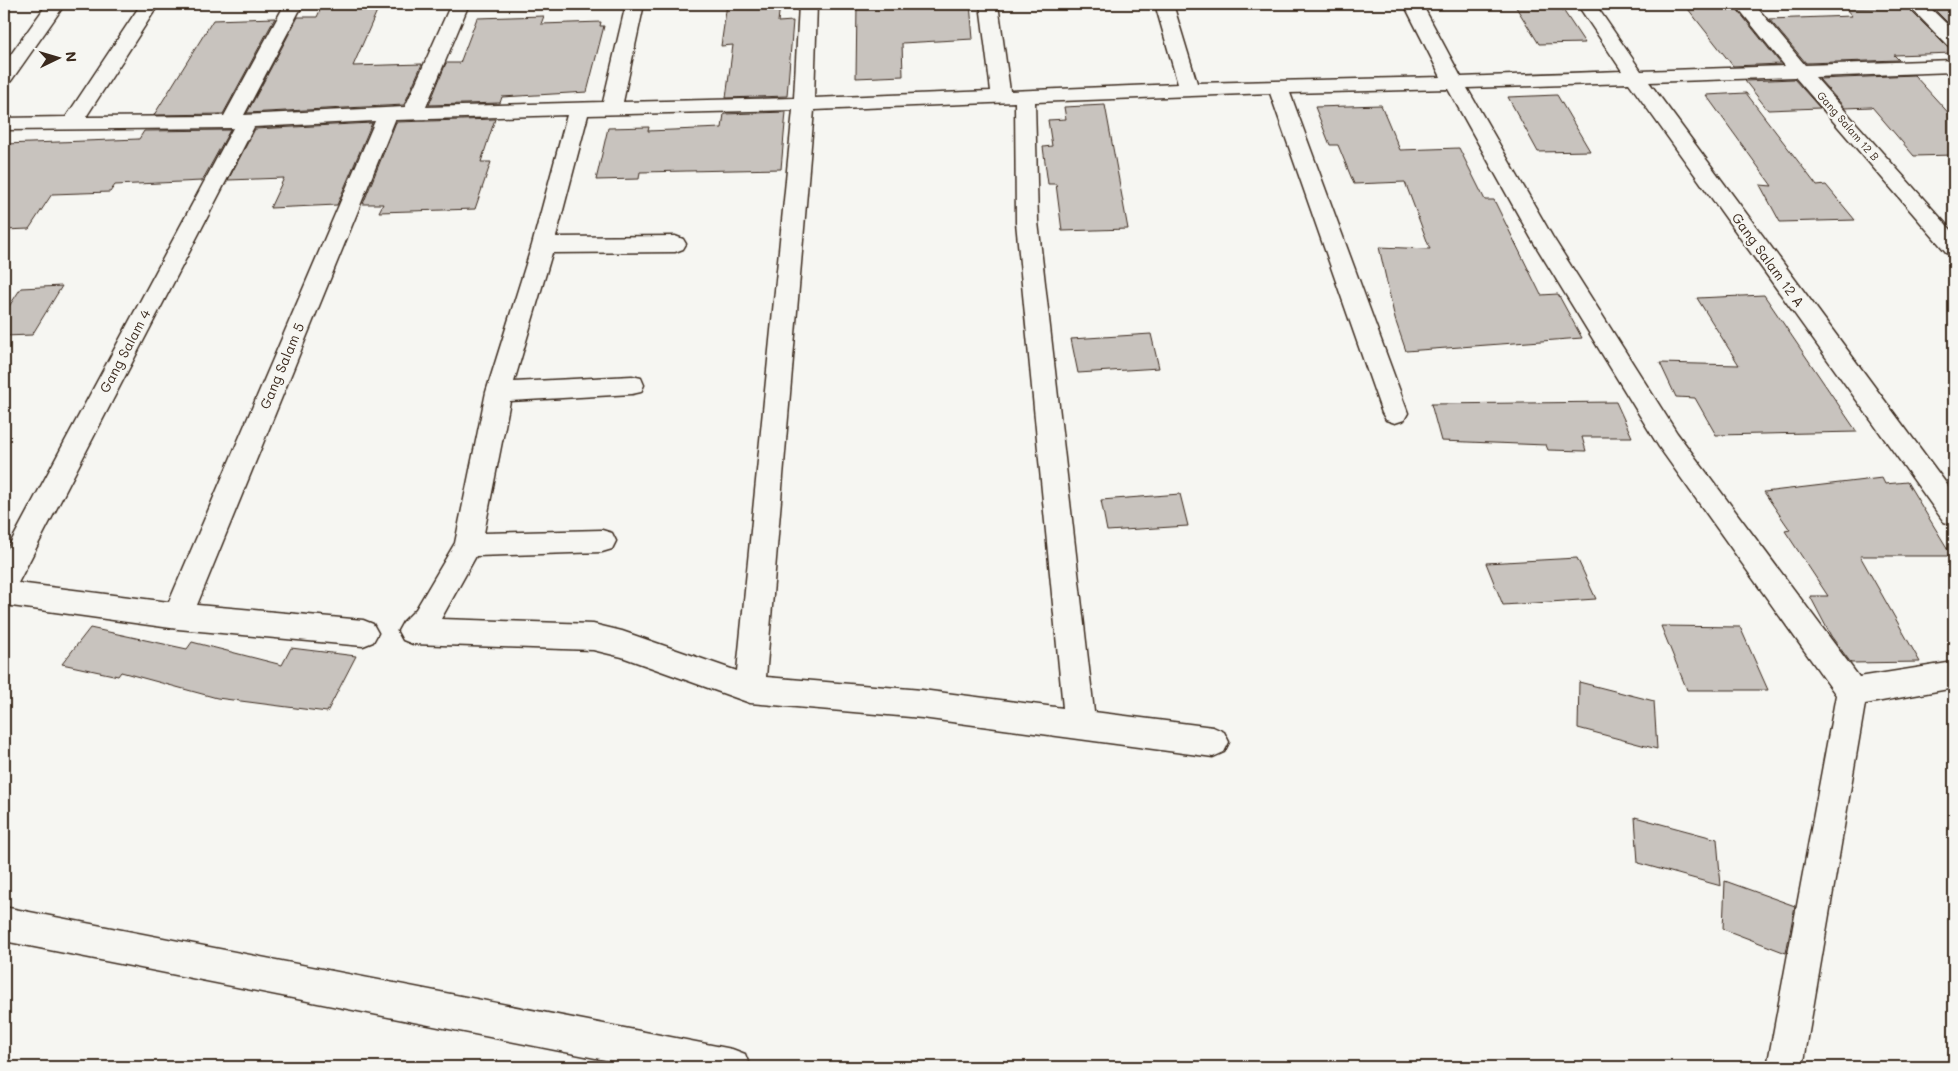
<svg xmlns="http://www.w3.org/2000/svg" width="1958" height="1071" font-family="Mali,sans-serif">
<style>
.building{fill:#c8c3be;stroke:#3b2a1e}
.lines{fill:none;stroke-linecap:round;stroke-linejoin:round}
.minor-casing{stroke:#3b2a1e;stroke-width:3}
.minor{fill:#f6f6f2;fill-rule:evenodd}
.labels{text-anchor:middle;stroke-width:4.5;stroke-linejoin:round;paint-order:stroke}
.far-street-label{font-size:11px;fill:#3b2a1e;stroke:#f6f6f2}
.street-label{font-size:14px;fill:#3b2a1e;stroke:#f6f6f2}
</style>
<rect width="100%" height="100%" fill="#f6f6f2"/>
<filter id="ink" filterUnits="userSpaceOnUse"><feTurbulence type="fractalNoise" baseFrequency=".02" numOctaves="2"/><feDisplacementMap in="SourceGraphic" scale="10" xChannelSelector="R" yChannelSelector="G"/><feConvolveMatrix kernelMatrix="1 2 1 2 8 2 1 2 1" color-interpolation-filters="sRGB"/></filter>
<g filter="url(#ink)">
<g class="building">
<polygon points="323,4 380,4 353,66 422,64 404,105 247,113 298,17 317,17"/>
<polygon points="727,4 780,4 778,22 793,21 787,96 726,98 733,45 721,46"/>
<polygon points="857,4 970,4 973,39 902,43 903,76 856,78"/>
<polygon points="1514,4 1559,4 1585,43 1539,44"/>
<polygon points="1931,6 1954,6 1954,29"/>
<polygon points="1907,7 1946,46 1954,49 1954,53 1894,55 1899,60 1806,63 1769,19 1852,16 1845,8"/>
<polygon points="1736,8 1781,64 1733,66 1688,9"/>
<polygon points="544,16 541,24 601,22 600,26 604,26 587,92 502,97 500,103 429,105 446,63 460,63 477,18"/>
<polygon points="275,18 223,114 154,115 213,20"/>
<polygon points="1914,75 1954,119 1954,155 1914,156 1872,107 1845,108 1819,79"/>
<polygon points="1794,79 1820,108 1768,110 1745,81"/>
<polygon points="1746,93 1817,186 1826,185 1855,220 1780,222 1760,185 1772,186 1706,95"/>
<polygon points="1557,95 1590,151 1538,152 1508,97"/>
<polygon points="1105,105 1128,229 1062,231 1056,184 1048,184 1043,147 1052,146 1048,120 1066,119 1064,107"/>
<polygon points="1381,105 1400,150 1459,148 1485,200 1494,200 1541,295 1558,294 1582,338 1406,351 1395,319 1379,247 1430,249 1405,182 1354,184 1338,145 1330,145 1315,107"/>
<polygon points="786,112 781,169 640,172 639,179 596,180 608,128 649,127 648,131 722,128 724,114"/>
<polygon points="495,119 481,162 491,162 475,209 379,212 383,204 363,204 396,122"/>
<polygon points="372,123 337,205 270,208 284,178 228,180 255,129"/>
<polygon points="230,130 202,181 115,185 110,192 52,194 29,229 4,230 4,144 139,139 144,131"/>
<polygon points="62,286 32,335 4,336 4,314 21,288"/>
<polygon points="1764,295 1857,432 1716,435 1695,398 1676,397 1660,363 1739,365 1697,298"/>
<polygon points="1151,334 1159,368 1078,373 1071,339"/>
<polygon points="1616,402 1632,437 1582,437 1586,451 1548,450 1546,445 1441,441 1431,404"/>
<polygon points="1882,478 1885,484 1907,482 1952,556 1860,556 1920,662 1851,663 1831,636 1810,596 1828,596 1785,531 1790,530 1764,492"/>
<polygon points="1180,494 1188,526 1107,531 1101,500"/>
<polygon points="1577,558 1596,599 1503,605 1486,563"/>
<polygon points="1661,626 1740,627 1768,690 1687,690"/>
<polygon points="90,628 187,649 192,642 282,665 291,648 356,656 327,712 217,698 121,672 118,676 62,664"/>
<polygon points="1579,682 1654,701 1657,749 1578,728"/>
<polygon points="1635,817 1717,839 1721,886 1638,863"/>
<polygon points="1725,881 1795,906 1786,953 1723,929"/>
</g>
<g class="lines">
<g class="minor-casing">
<g id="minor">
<polygon points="47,4 65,4 11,81 4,83 4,64"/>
<path d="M141,4h18l-73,113 138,-1 61,-112h18l-59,111 161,-8 46,-103h18l-43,103 177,-5 23,-98h18l-21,98 171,-4 5,-94h18l-3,94 177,-7 -11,-87h18l12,87 168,-7 -23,-80h18l24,79 244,-6 -37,-73h18l39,73 161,-6 -45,-67h18l46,67 144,-5 -50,-62h19l51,61 149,-5v12l-139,5 139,156v22l-8,-3 -151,-175 -146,5 305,412v31l-10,-3 -315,-439 -162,5 85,148 125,197 182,244 95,-15v26l-89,16 -62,363h-36l69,-372 -177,-248 -128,-209 -83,-149 -158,4 118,320 -4,7 -9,3 -9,-3 -4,-7 -112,-320 -235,9 3,120 56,490 119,15 11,5 5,10 -5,10 -11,5 -291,-39 -172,-15 -128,-46 -29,-7 -180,-6 -10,-4 -5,-9 5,-9 13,-13 39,-66 31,-151 46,-147 35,-130 -172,5 -198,485 166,15 10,4 5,9 -5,9 -10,4 -185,-17 -174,-24v-50l229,-427 -229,2v-12l62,-1zM1015,102l1,120 47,486 -141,-18 -156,-13 48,-567zM793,110l-56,561 -115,-40 -29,-7 -152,-5 35,-63 126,-4 10,-3 4,-8 -4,-8 -10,-3 -118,3 26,-132 122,-7 9,-2 3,-7 -3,-7 -9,-2 -118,6 38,-129 123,-1 8,-3 3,-5 -3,-5 -8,-3 -119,1 32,-122zM375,121l-206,481 -151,-19 236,-456z"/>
<polygon points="1907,4 1926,4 1954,31 1954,47 1947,45"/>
<polygon points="4,907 732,1049 745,1054 750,1067 641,1067 4,941"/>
</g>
</g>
<use href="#minor" class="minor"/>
</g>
</g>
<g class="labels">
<g class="far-street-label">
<text transform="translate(1848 126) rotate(49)" y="4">Gang Salam 12 B</text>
</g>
<g class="street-label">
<text transform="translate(1768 260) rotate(54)" y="5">Gang Salam 12 A</text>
<text transform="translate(125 351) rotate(-62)" y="5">Gang Salam 4</text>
<text transform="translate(282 366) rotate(-67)" y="5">Gang Salam 5</text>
</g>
</g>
<rect width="1958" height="1071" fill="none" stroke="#f6f6f2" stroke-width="20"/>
<rect x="10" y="10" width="1938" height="1051" fill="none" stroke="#3b2a1e" stroke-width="2" filter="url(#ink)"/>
<g transform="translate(58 58) rotate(85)" stroke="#f6f6f2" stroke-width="4" paint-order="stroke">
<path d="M0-4L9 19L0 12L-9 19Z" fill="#3b2a1e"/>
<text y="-8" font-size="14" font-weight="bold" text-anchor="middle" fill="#3b2a1e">N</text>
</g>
</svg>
